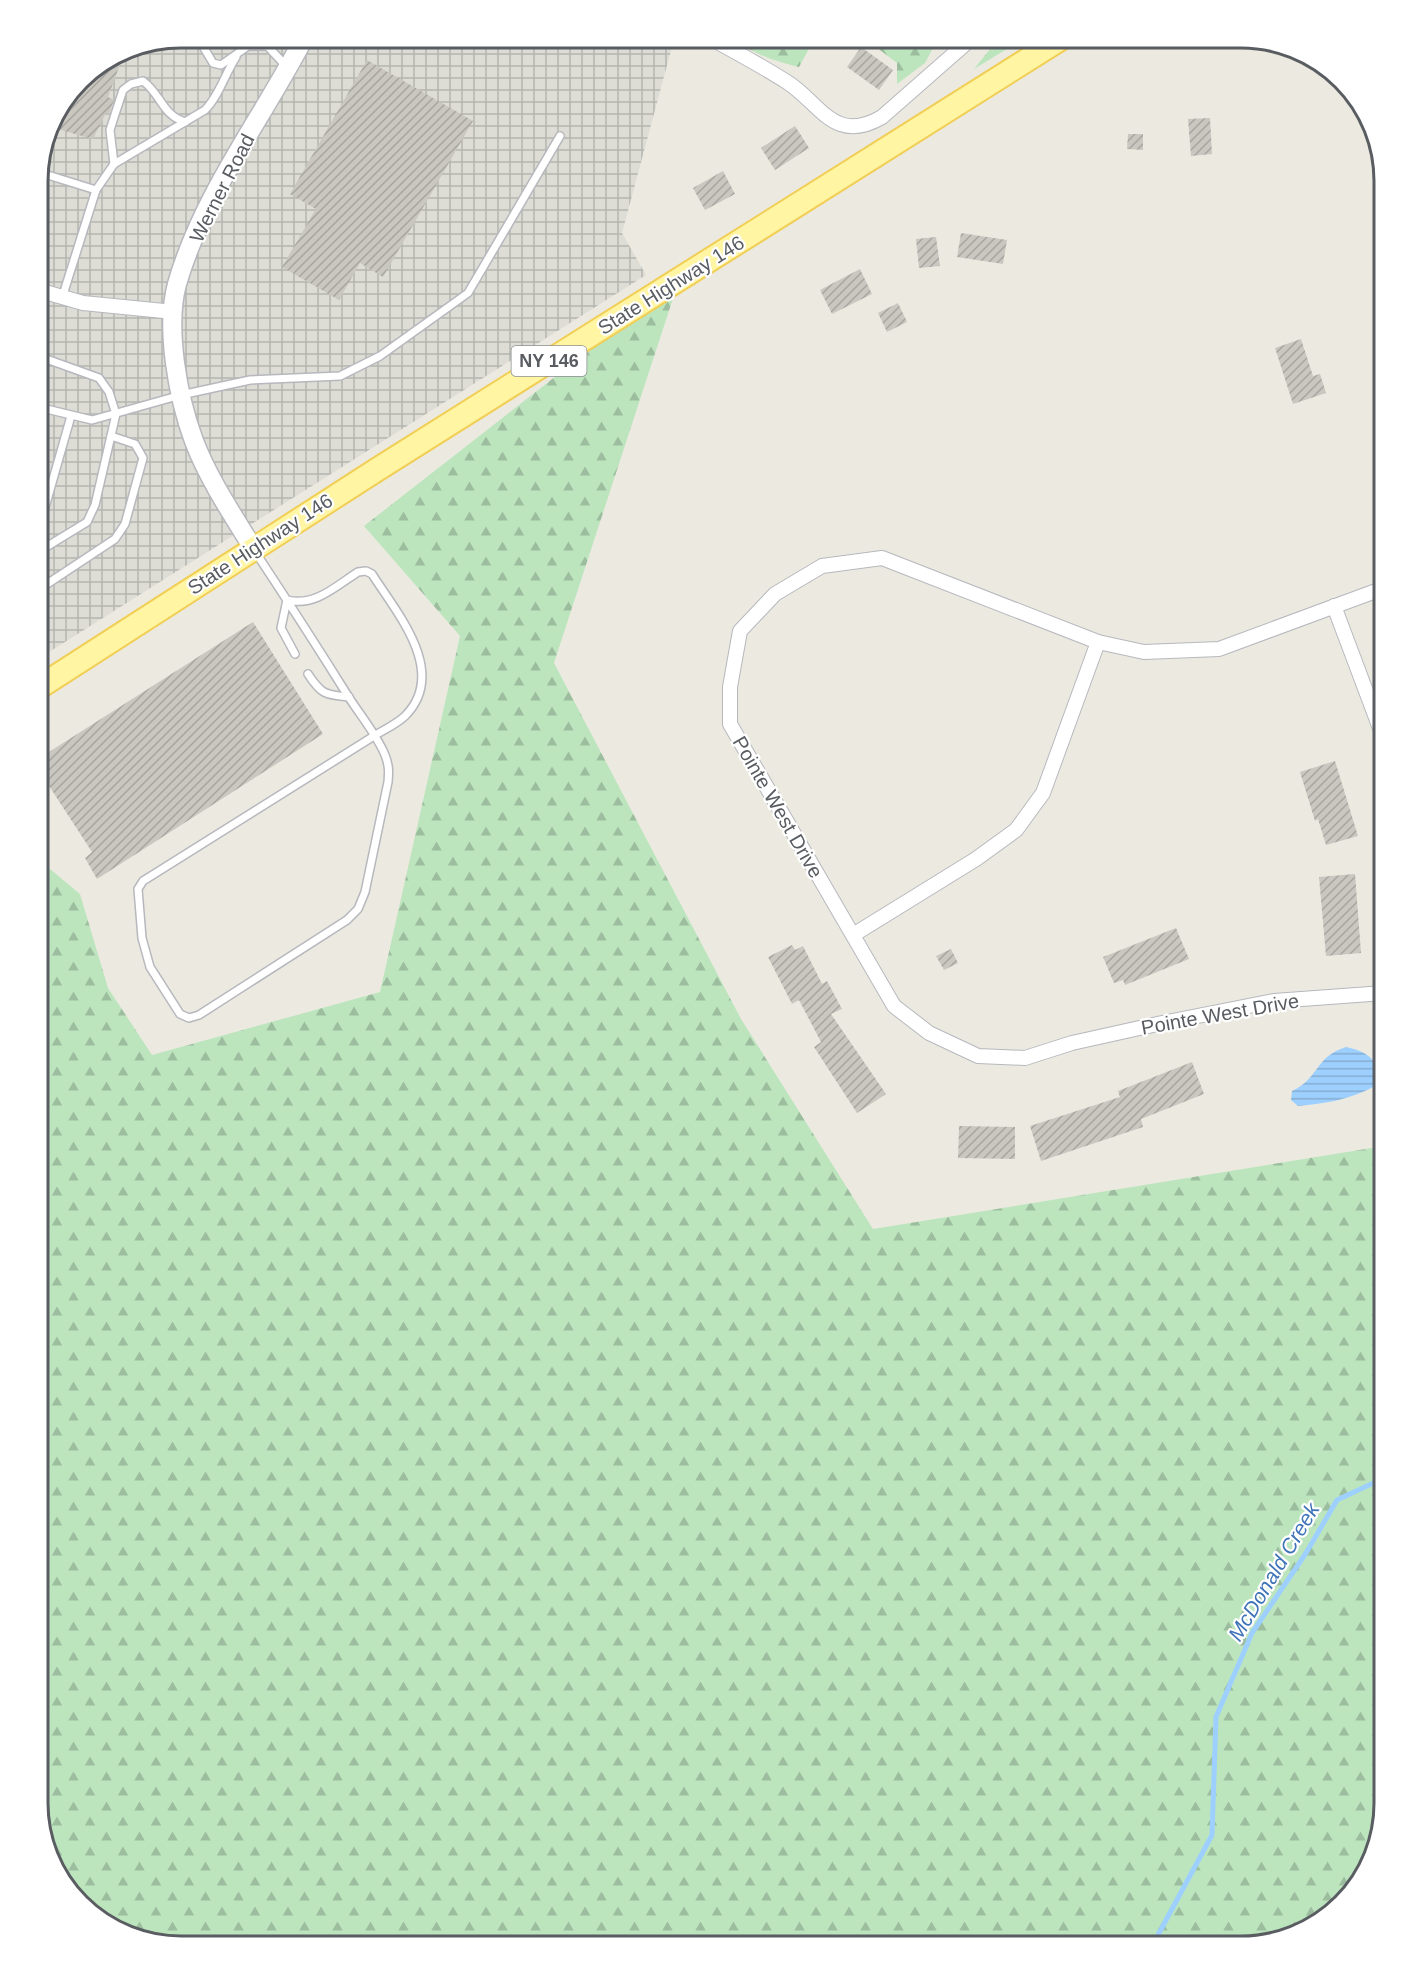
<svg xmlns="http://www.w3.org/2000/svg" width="1422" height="1984" font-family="Arial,sans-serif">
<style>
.industrial{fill:url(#industrial-grid)}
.forest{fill:url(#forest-firs)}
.water{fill:url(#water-rules)}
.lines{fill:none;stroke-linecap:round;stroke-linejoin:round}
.stream{stroke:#9ed0ff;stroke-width:5}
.building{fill:url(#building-hatch)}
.service-casing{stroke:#b6b8be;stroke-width:10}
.minor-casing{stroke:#b6b8be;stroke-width:16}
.tertiary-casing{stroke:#b6b8be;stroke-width:21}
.primary-casing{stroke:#f1ce55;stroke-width:26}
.service{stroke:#fff;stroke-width:7}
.minor{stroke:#fff;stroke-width:14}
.tertiary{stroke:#fff;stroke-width:18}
.primary{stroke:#fff5a3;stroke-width:22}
.labels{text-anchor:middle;stroke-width:4.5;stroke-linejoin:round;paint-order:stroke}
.shield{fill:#fff;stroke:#8b8e91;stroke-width:1.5}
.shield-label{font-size:18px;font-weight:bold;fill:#595d62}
.street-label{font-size:20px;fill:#595d62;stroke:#fff}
.water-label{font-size:21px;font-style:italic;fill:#3f74b9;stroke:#fff}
.rim{fill:none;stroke:#595d62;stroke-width:3}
</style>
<defs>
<pattern id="industrial-grid" width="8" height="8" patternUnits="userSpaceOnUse" patternTransform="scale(1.5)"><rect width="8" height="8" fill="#dddcd5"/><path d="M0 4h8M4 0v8" fill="none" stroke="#b6b6b0"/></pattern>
<pattern id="forest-firs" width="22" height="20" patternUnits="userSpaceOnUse" patternTransform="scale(1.5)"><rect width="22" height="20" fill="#bce5be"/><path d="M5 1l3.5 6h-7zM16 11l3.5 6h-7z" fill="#9cbd9e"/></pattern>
<pattern id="water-rules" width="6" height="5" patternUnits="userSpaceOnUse" patternTransform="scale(1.5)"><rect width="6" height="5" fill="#9ed0ff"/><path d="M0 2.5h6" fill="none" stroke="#84acd2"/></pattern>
<pattern id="building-hatch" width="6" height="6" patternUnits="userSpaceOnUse" patternTransform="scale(1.5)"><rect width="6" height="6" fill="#c9c7c0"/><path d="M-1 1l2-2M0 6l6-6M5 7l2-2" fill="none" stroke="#a6a59f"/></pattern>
</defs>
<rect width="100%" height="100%" fill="#eceae0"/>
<polygon class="industrial" points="181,38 663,38 673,43 622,233 646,275 38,659 38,171 52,118 86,73 126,48"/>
<g class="forest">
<path d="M733,38h82l-16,29c-23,-5 -48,-14 -66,-29z"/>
<polygon points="864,38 927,38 933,48 925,63 897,84 897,63"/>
<polygon points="999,38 1025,38 974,69"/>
<polygon points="679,280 554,663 741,1019 873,1229 1384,1146 1384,1804 1365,1875 1313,1927 1242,1946 172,1946 109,1927 57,1875 38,1803 38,859 80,894 108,988 152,1055 380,992 460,636 364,526"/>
</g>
<path class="water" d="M1346,1047c23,5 36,14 29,39 -23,13 -51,18 -77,20l-7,-6 1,-9c28,-13 22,-34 54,-44z"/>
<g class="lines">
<polyline class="stream" points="1152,1946 1212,1835 1216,1717 1252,1633 1306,1553 1337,1500 1384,1478"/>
</g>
<g class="building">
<polygon points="861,47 893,70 879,90 847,67"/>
<polygon points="126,48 108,97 114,100 109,114 106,113 93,139 50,127 52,118 86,73"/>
<polygon points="367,60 473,121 383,277 360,263 339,300 282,267 316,209 290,194"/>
<polygon points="1210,118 1212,154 1191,156 1188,119"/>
<polygon points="795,126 809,148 775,170 761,148"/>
<polygon points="1128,134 1143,134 1143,150 1127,149"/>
<polygon points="723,171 735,194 705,210 693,188"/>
<polygon points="961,233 1007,240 1003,264 957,257"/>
<polygon points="936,237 940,266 919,268 916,239"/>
<polygon points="860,269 872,294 832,314 820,290"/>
<polygon points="898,303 907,322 887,332 878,313"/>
<polygon points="1301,339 1313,376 1320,374 1326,393 1293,404 1275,348"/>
<polygon points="253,622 323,734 97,879 85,858 92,852 38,769 38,759"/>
<polygon points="1335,761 1358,836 1326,845 1318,819 1315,821 1300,772"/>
<polygon points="1355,874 1361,953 1326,956 1319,877"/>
<polygon points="1176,928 1189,959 1125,985 1123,980 1114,983 1103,957"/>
<polygon points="792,945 795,950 803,946 822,984 827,981 842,1009 831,1014 886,1094 857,1113 814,1047 821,1042 799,1000 792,1004 768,957"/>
<polygon points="951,949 958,963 944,970 936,956"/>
<polygon points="1192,1062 1204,1094 1141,1119 1143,1127 1041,1161 1030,1126 1120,1097 1118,1091"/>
<polygon points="959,1126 1015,1127 1015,1159 958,1158"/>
</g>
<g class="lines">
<g class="service-casing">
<g id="service">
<polyline points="198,38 213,63 221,65 248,46 265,46"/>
<polyline points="260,38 286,66"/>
<path d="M114,164l-4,-34 9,-28 4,-12 8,-6 12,-3c18,13 19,34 42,41"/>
<polyline points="38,172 96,190"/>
<path d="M62,298l34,-108 18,-26 91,-54c14,-14 20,-36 31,-53"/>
<polyline points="38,407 92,420 181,395 250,380 340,376 380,356 468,293 560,136"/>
<polyline points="38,532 71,416"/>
<polyline points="38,552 87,522 95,505 116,414 109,392 99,378 38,356"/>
<path d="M256,553c31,47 62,95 92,143 12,19 29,39 37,59 4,10 4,17 3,27l-23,110 -7,17 -11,11 -148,95 -10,3 -9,-4 -30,-47 -8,-29 -4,-49 5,-8 231,-145c9,-6 23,-12 31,-20 44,-44 -9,-104 -33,-142l-6,-3 -8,1c-22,14 -43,35 -71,28l-6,28 14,26"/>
<polyline points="38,590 115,539 125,524 143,458 135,444 111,436"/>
<path d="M308,674c13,20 17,21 41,23"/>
</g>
</g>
<g class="minor-casing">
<g id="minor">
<path d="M710,38c26,14 52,28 77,44 33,21 47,63 95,35l90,-79"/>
<polyline points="38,290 83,303 174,312"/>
<polyline points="1334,606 1384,739"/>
<polyline points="853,935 976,859 1016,830 1043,793 1098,642"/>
<polyline points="1384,993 1274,1001 1162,1023 1072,1043 1025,1058 978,1056 929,1033 894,1006 730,724 730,687 740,631 775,594 822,566 882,558 1098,642 1144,652 1219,649 1384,588"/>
</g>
</g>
<g class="tertiary-casing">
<path id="tertiary" d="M253,548c-21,-34 -45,-70 -59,-107 -16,-43 -29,-113 -17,-157 26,-90 85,-165 127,-246"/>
</g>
<g class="primary-casing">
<polyline id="primary" points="38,688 378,469 1062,38"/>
</g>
<use href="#service" class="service"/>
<use href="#minor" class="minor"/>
<use href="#tertiary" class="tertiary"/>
<use href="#primary" class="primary"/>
</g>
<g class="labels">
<rect class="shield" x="511.5" y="346" width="75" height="30" rx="4.5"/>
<g class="shield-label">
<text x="549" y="367">NY 146</text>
</g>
<g class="street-label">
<text transform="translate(222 188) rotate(-63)" y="7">Werner Road</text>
<text transform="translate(671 285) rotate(-32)" y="7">State Highway 146</text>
<text transform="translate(260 544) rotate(-33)" y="7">State Highway 146</text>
<text transform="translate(778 807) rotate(60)" y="7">Pointe West Drive</text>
<text transform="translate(1220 1014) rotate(-10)" y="7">Pointe West Drive</text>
</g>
<g class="water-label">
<text transform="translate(1274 1572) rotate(-59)" y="7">McDonald Creek</text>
</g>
</g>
<path d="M0 0H1422V1984H0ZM181 48H1241A133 133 0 0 1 1374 181V1803A133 133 0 0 1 1241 1936H181A133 133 0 0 1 48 1803V181A133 133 0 0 1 181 48Z" fill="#fff" fill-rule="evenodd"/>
<path class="rim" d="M181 48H1241A133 133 0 0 1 1374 181V1803A133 133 0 0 1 1241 1936H181A133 133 0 0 1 48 1803V181A133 133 0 0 1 181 48Z"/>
</svg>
